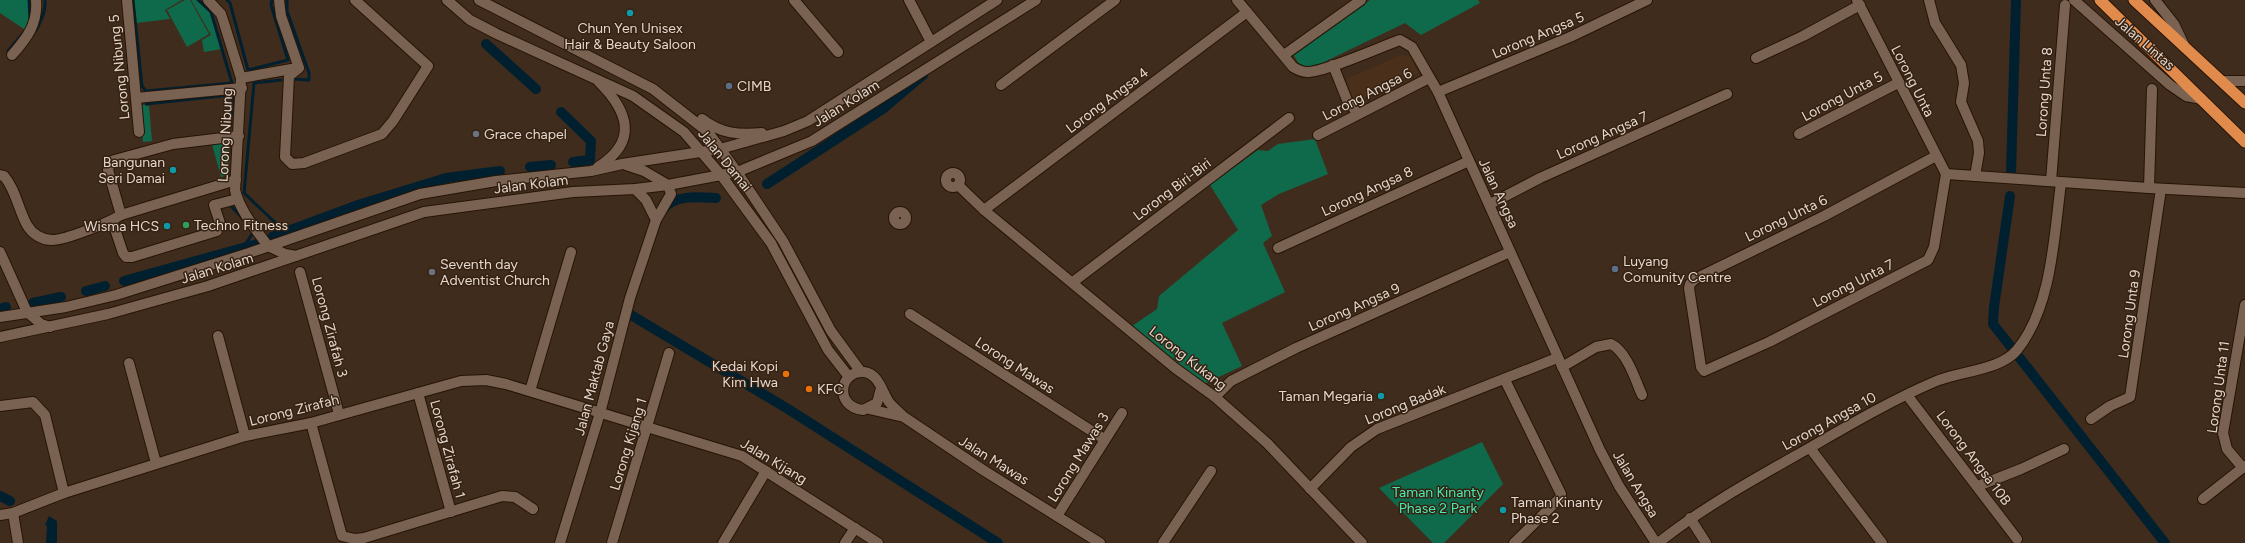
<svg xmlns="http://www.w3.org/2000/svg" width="2245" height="543" font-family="Figtree,sans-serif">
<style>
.built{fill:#4a301b}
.green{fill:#0f6a4c}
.water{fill:#002030}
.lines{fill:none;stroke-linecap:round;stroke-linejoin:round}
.stream{stroke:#002030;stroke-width:3}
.canal{stroke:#002030;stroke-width:10}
.minor-casing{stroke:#261405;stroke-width:12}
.tertiary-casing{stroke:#261405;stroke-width:12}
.secondary-casing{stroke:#261405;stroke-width:12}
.trunk-casing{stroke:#261405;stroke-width:13}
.minor{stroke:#796251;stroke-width:10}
.tertiary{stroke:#796251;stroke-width:10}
.secondary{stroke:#796251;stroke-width:10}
.trunk{stroke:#e08a4c;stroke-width:11}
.culture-dot{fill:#0f9aa8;stroke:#362212;stroke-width:1.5}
.service-dot{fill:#5c6f8a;stroke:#362212;stroke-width:1.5}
.worship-dot{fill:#6b7280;stroke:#362212;stroke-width:1.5}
.leisure-dot{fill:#2e9e5b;stroke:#362212;stroke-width:1.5}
.food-dot{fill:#e8710a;stroke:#362212;stroke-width:1.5}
.labels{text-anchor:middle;stroke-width:3;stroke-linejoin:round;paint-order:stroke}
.poi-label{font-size:14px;fill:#e4d7cd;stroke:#362212;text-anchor:start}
.street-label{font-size:14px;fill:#e4d7cd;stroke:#362212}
.park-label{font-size:14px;fill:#4aecb1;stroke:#362212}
</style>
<rect width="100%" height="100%" fill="#402c1c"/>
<polygon class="built" points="1401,55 1410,57 1418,73 1356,101 1350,97 1345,85 1347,79"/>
<g class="green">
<polygon points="0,0 34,0 27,31 0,13"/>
<polygon points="133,0 182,0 165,10 170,19 136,23"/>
<polygon points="185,0 190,0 209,34 187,47 167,10"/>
<polygon points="191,0 198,0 211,12 222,49 204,52 202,40 211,35"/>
<polygon points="1370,0 1478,0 1480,3 1421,35 1405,23 1320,64 1307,68 1299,64 1293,54"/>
<polygon points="146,104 146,106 149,106 152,141 143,142 140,106"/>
<polygon points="1315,139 1328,174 1279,194 1261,205 1272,236 1263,243 1285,292 1222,323 1242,366 1204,384 1132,326 1157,309 1159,296 1238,230 1210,185 1258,150 1268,151 1278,144"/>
<polygon points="212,144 229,144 228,175 221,177"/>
<polygon points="1482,442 1503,484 1444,543 1433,543 1379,488"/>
</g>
<polygon class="water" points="49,516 57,521 57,543 46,543 47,526 45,525"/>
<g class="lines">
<g class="stream">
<polyline points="29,0 30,20"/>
<polyline points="133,0 142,86 146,91 232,83 211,12 198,0"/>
<polyline points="227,0 230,3 248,70 288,60 271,5 272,0"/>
<polyline points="287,0 287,11 309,73 309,80 293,79"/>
<path d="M32,36c7,-9 14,-24 13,-36"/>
<polyline points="8,51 25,31"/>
<polyline points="281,80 254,83 244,193 284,231"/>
<polyline points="146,104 230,95 233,97 230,127"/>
<polyline points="231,206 243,219"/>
<polyline points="243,248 254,231"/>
</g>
<g class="canal">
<polyline points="486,44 536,89"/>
<polyline points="561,112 591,141 590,160 573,162"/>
<polyline points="530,167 551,165"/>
<polyline points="2011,173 2016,0"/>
<polyline points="767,184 884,108 923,75"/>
<polyline points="2010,196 1994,307 1993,324 2165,543"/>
<path d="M663,210c10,-16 37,-13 53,-12"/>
<polyline points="272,237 358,205 446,178 500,171"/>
<polyline points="124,281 257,244"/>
<polyline points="86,291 105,286"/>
<polyline points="33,303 61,297"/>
<polyline points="0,309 6,307"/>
<polyline points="631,315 788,409 998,543"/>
<polyline points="0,496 10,501"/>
</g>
<g class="minor-casing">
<g id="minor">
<polyline points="127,0 139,132"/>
<path d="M208,0l13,14 3,9 17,55 -6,112c5,21 20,38 33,56"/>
<polyline points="279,0 281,16 299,68 289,76 285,157 292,164 304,163 382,134 393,121 428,66 355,0"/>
<polyline points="794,0 838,52"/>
<polyline points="909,0 931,42"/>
<path d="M1237,0l56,67c5,3 9,5 14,5 18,0 73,-25 93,-32l12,7 26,45 162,358 19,36 37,57"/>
<polyline points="1857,0 1946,174"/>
<polyline points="1929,0 1935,23 1961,65 1964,83 1961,102 1978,141 1979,153 1975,176"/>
<path d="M12,55c15,-17 26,-31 24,-55"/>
<polyline points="1284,55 1361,0"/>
<polyline points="1756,58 1803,36 1860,5"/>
<polyline points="1333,65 1347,100 1358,114"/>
<polyline points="241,78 297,68"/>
<polyline points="1001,85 1115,0"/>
<polyline points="1438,92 1570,37 1647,0"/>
<polyline points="136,98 242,88"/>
<polyline points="1799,134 1898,83"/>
<polyline points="1318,135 1429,78"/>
<polyline points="1936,156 1824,216 1695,279 1690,284 1689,288 1701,367 1704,371 1769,342 1928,260 1934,247 1946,174"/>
<polyline points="737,172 783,241 831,331 861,372"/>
<circle cx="953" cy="180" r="7"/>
<polyline points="1946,174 2149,188 2245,193"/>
<path d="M0,175l4,1c12,14 14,33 23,49 5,9 15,15 25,15 14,0 58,-18 69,-25l115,-35"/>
<polyline points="721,175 771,243 828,350 849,377"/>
<polyline points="2051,181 2065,5"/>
<polyline points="958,185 984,210 1175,368 1215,397 1267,443 1362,543"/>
<polyline points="2149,188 2152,89"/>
<polyline points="1490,204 1540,178 1727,94"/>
<polyline points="984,210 1247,12"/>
<circle cx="900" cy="218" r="6"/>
<polyline points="121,215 108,170 111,161 173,144 239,136"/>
<polyline points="112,220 123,253 126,257 132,257 217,231 220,223 214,205 237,199"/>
<polyline points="1278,248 1469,161"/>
<polyline points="0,252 27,312"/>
<polyline points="300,272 339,414"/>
<polyline points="1073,282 1289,118"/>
<polyline points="910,314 1104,439"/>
<polyline points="218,336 245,436"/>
<polyline points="129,363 156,463"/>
<path d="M1562,367l34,-20 15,-3c16,8 24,35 31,51"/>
<polyline points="1505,380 1561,494 1560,498 1514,543"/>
<path d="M881,388l-4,15 -14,7c-29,-3 -24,-40 1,-38 15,2 18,20 25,30 4,5 9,9 13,13"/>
<polyline points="530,391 571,252"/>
<polyline points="418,393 451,512"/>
<polyline points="1907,395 2017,539"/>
<polyline points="1215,397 1231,381 1296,348 1510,252"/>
<polyline points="0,406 33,402 45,415 64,493"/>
<polyline points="869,409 904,417 983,470 1100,543"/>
<polyline points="2091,419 2110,406 2130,397 2161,189"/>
<polyline points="311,423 342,536 355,539 364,538 502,496 515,497 533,509"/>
<polyline points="1810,448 1882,543"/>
<polyline points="2243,468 2227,449 2223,433 2245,305"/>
<polyline points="1978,486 2021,469 2064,449"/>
<polyline points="1310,489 1351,447 1377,429 1557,358"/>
<polyline points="2203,499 2245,466"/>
<polyline points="13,513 18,543"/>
<polyline points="0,515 13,513 64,493 245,436 311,423 461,381 486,380 506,384 742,456 878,543"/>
<polyline points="1057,516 1122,413"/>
<polyline points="1690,518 1706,543"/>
<polyline points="612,543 669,353"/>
<polyline points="723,543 766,471"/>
<polyline points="845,543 855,528"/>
<polyline points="1163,543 1211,471"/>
<path d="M1658,543c48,-38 100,-66 153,-96 40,-23 81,-47 123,-65 24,-11 66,-11 83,-32 35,-43 37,-114 44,-167"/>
</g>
</g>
<g class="tertiary-casing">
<g id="tertiary">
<polyline points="2221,81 2245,81"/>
<polyline points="635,189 646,200 656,220"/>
<polyline points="560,543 600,413 630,298 656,220 671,194 668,185"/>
</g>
</g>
<g class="secondary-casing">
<g id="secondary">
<polyline points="447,0 470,20 497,34 633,96 684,132 721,175"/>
<polyline points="479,0 653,89 708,132 737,172"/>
<polyline points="2074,0 2170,85 2186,96 2202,99"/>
<polyline points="2155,0 2174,24 2184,45"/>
<path d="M702,119c19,15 37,16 60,14"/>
<polyline points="626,165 644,171 668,185"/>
<path d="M598,167c41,-26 30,-56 1,-85"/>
<polyline points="268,246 285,254 296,256"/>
<polyline points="27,312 41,324 50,327"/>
<polyline points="0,317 66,307 116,295 249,253 420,194 496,181 591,171 622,164 720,149 784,131 808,121 997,0"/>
<polyline points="0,337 108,314 208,286 424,212 573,192 635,189 668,185 737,172 812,141 1036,0"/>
</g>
</g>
<g class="trunk-casing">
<g id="trunk">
<polyline points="2100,0 2245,142"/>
<polyline points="2134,0 2245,103"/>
</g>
</g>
<use href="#minor" class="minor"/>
<use href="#tertiary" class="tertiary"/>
<use href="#secondary" class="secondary"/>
<use href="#trunk" class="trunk"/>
</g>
<g class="culture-dot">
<circle cx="630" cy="13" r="4"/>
<circle cx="173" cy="170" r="4"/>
<circle cx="167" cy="226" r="4"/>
<circle cx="1381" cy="396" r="4"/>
<circle cx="1503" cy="510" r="4"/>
</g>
<g class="service-dot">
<circle cx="729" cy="86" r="4"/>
<circle cx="1615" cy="269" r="4"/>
</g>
<g class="worship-dot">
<circle cx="476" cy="134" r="4"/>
<circle cx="432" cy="272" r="4"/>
</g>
<circle class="leisure-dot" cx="186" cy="225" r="4"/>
<g class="food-dot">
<circle cx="786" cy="374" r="4"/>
<circle cx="809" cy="389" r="4"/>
</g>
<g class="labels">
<g class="poi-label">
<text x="630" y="33" text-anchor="middle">Chun Yen Unisex<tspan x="630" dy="16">Hair &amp; Beauty Saloon</tspan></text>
<text x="737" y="91">CIMB</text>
<text x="484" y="139">Grace chapel</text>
<text x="165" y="167" text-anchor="end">Bangunan<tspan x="165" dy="16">Seri Damai</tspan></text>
<text x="194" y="230">Techno Fitness</text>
<text x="159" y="231" text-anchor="end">Wisma HCS</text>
<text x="1623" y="266">Luyang<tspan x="1623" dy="16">Comunity Centre</tspan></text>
<text x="440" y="269">Seventh day<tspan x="440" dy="16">Adventist Church</tspan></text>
<text x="778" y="371" text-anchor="end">Kedai Kopi<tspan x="778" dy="16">Kim Hwa</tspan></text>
<text x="817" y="394">KFC</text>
<text x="1373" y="401" text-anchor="end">Taman Megaria</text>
<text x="1511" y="507">Taman Kinanty<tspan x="1511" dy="16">Phase 2</tspan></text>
</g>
<g class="street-label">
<text transform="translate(1538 35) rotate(-23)" y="5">Lorong Angsa 5</text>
<text transform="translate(2145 43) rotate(41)" y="5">Jalan Lintas</text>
<text transform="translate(119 67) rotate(-96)" y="5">Lorong Nibung 5</text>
<text transform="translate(1913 81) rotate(63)" y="5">Lorong Unta</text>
<text transform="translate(2044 92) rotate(-86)" y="5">Lorong Unta 8</text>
<text transform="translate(1367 94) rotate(-27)" y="5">Lorong Angsa 6</text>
<text transform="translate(1842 96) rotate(-28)" y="5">Lorong Unta 5</text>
<text transform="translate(1107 100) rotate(-37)" y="5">Lorong Angsa 4</text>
<text transform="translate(846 103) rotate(-32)" y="5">Jalan Kolam</text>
<text transform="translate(225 135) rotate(-87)" y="5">Lorong Nibung</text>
<text transform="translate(1602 135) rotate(-24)" y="5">Lorong Angsa 7</text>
<text transform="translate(725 160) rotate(51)" y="5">Jalan Damai</text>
<text transform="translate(531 184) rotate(-7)" y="5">Jalan Kolam</text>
<text transform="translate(1172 189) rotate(-37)" y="5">Lorong Biri-Biri</text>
<text transform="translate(1367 191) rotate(-25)" y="5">Lorong Angsa 8</text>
<text transform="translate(1499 193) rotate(65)" y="5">Jalan Angsa</text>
<text transform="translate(1786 218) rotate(-26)" y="5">Lorong Unta 6</text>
<text transform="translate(217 268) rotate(-17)" y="5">Jalan Kolam</text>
<text transform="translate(1853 283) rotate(-27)" y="5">Lorong Unta 7</text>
<text transform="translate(1354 307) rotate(-24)" y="5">Lorong Angsa 9</text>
<text transform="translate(2129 314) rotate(-82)" y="5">Lorong Unta 9</text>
<text transform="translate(330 327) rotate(75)" y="5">Lorong Zirafah 3</text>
<text transform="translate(1188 358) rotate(38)" y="5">Lorong Kukang</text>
<text transform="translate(1015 365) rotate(33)" y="5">Lorong Mawas</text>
<text transform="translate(594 378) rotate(-75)" y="5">Jalan Maktab Gaya</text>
<text transform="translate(2218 387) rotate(-82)" y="5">Lorong Unta 11</text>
<text transform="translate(1405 404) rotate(-22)" y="5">Lorong Badak</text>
<text transform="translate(294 410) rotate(-14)" y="5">Lorong Zirafah</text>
<text transform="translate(1829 421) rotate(-29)" y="5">Lorong Angsa 10</text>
<text transform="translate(628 444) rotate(-73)" y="5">Lorong Kijang 1</text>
<text transform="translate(448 449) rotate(75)" y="5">Lorong Zirafah 1</text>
<text transform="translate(1078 457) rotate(-58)" y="5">Lorong Mawas 3</text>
<text transform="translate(1974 458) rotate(53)" y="5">Lorong Angsa 10B</text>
<text transform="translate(994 460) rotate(32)" y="5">Jalan Mawas</text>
<text transform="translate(774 461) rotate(31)" y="5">Jalan Kijang</text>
<text transform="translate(1636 484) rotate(59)" y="5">Jalan Angsa</text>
</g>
<g class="park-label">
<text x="1438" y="497">Taman Kinanty<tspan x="1438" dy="16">Phase 2 Park</tspan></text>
</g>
</g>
</svg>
